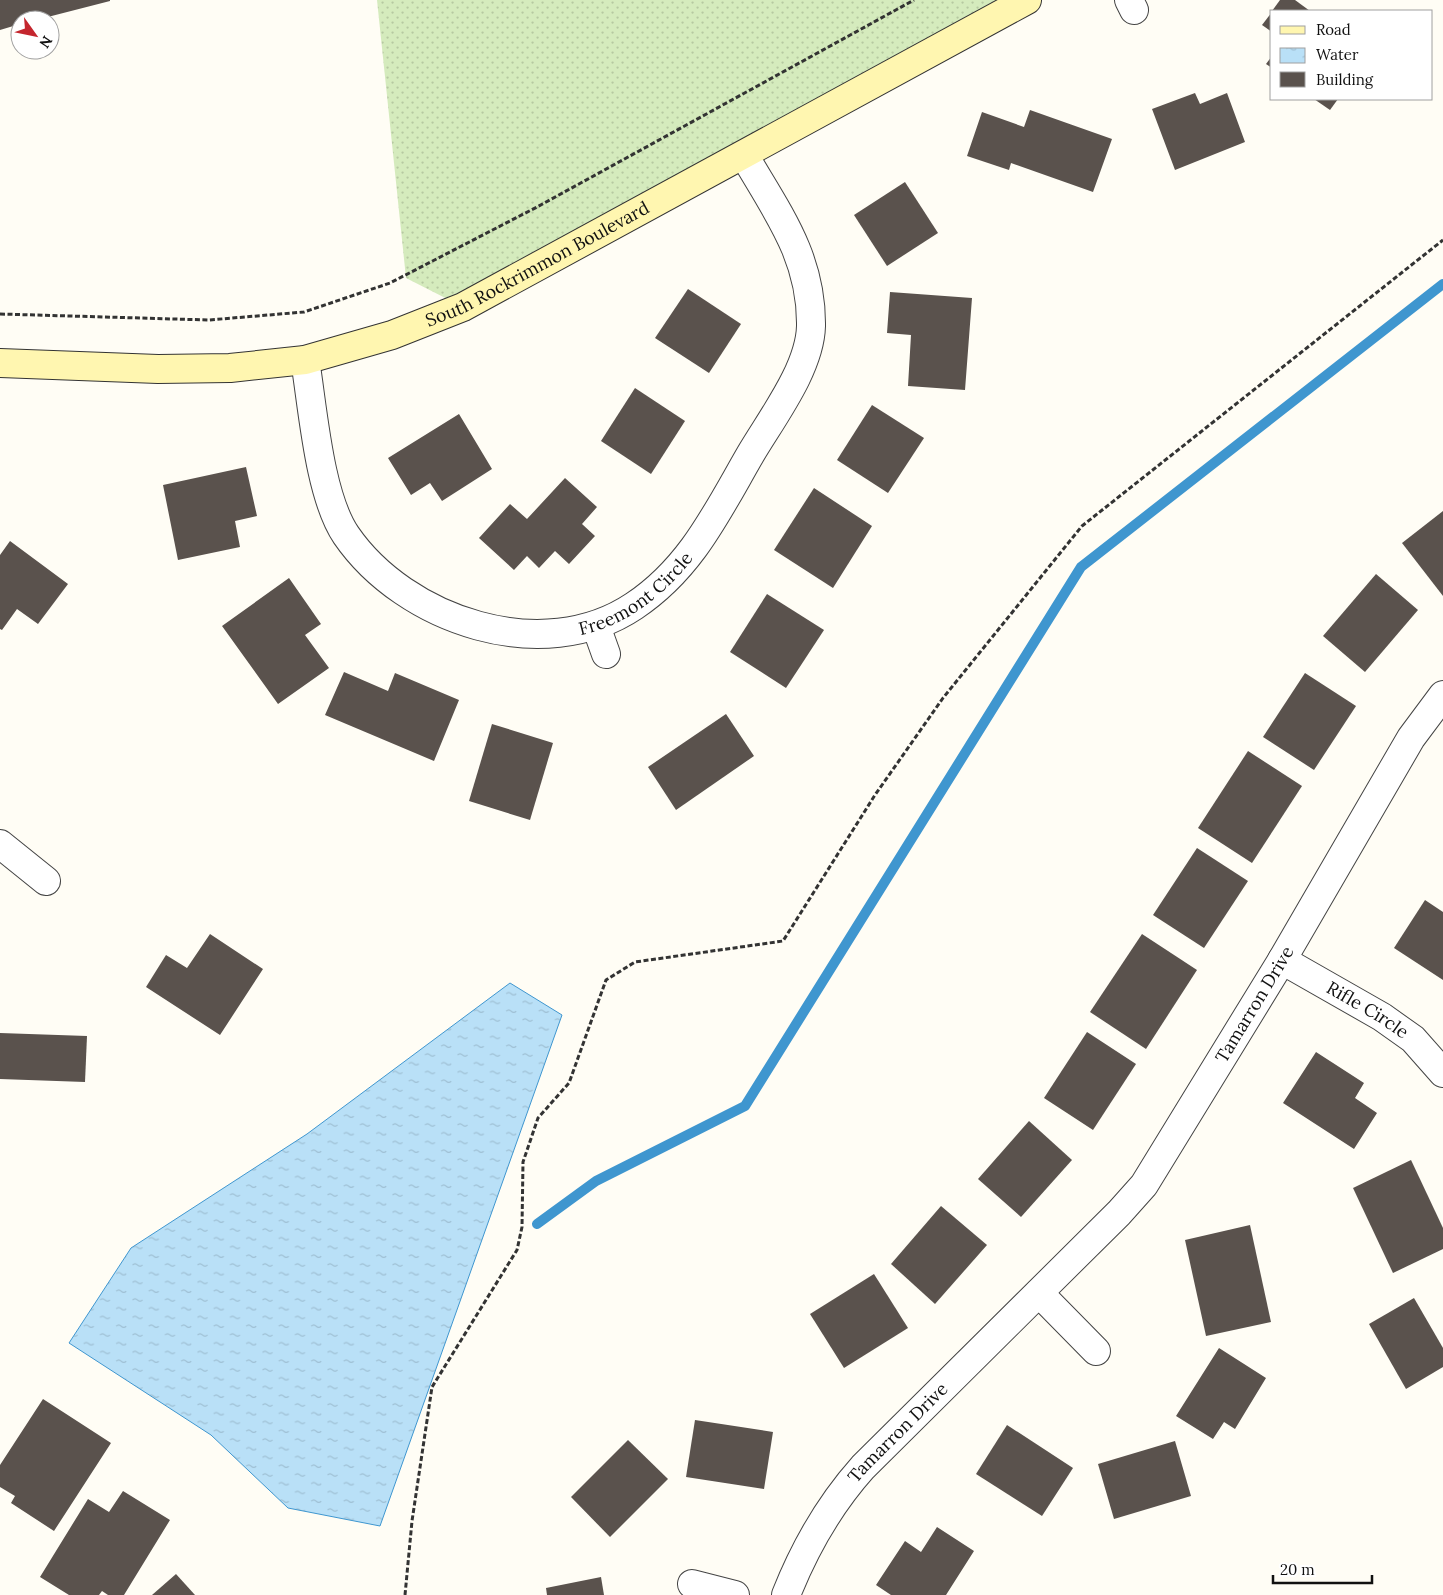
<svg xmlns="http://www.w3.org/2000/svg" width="1443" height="1595" font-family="Lora,serif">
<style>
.grass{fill:url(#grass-dots)}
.water{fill:url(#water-ripples);stroke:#3f96cf}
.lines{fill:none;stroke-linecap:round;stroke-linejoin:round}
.stream{stroke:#3f96cf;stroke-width:10}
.building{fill:#5a524d}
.minor-casing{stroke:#444;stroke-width:30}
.secondary-casing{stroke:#333;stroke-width:30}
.path{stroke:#333;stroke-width:3;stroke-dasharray:5 2.5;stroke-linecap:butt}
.minor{stroke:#fff;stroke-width:28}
.secondary{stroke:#fff6b0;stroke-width:28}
.labels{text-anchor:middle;stroke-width:5;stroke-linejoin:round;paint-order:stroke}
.street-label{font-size:18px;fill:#111;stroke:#fff}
</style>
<defs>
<pattern id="grass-dots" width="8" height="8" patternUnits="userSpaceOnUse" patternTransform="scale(1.25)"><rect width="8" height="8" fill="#d5ebbd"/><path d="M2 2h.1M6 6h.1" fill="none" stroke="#b6c8a1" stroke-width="1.8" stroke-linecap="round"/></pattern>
<pattern id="water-ripples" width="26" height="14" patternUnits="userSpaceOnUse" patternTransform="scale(1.25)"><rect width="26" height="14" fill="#b9e0f7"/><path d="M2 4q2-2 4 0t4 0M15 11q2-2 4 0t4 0" fill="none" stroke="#9ebfd3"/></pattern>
</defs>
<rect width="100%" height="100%" fill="#fffdf5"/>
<polygon class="grass" points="377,0 1033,0 463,307 406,278"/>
<polygon class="water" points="510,983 562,1015 380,1526 288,1508 211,1435 69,1343 131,1248 307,1134"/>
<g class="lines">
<polyline class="stream" points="537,1224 596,1181 745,1106 1081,567 1443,284"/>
</g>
<g class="building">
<polygon points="0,0 110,0 110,1 36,20 20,20 20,24 0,30"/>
<polygon points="1280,0 1295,0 1310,11 1272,11"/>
<polygon points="1272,12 1272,32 1262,25"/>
<polygon points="1272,56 1272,68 1266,64"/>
<polygon points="1195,93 1200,104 1227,93 1245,142 1175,170 1152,109"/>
<polygon points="1314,99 1338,99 1330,110"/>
<polygon points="1030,110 1112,139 1093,192 1011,163 1009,170 967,156 982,112 1024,127"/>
<polygon points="905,182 938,233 887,266 854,215"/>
<polygon points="688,289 741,324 709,373 655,338"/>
<polygon points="890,292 972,298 965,390 908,386 911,335 887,333"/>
<polygon points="635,388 685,421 651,474 601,441"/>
<polygon points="872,405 924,438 888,493 837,460"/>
<polygon points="459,414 492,469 442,501 430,483 411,495 388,458"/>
<polygon points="246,467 257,516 235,521 240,547 178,560 163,485"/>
<polygon points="565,478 597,507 582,524 595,536 569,564 555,551 539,568 527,556 514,570 479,538 510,504 527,519"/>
<polygon points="814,488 872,526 833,588 774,550"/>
<polygon points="1443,511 1443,596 1402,543"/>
<polygon points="10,541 68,584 38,624 17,609 2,630 0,629 0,555"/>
<polygon points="1376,574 1418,610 1365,672 1323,636"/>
<polygon points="289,578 321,624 305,635 329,668 278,704 222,626"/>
<polygon points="767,594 824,630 786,688 730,652"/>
<polygon points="344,672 388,691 395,673 459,700 434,761 325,715"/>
<polygon points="1305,673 1356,706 1314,770 1263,737"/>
<polygon points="726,714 754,756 676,810 648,767"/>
<polygon points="492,724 553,743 530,820 469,801"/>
<polygon points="1248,751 1302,786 1252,863 1198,828"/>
<polygon points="1197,848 1248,881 1204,948 1153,915"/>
<polygon points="1425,900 1443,912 1443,980 1394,948"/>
<polygon points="210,934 263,969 220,1035 146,987 166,955 187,968"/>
<polygon points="1142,934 1197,970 1146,1049 1090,1012"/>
<polygon points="1087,1032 1136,1064 1093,1130 1044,1098"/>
<polygon points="0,1033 87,1036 85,1082 0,1079"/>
<polygon points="1316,1052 1364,1083 1355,1098 1377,1113 1354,1149 1283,1103"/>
<polygon points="1029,1121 1072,1160 1021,1217 978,1179"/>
<polygon points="1411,1160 1443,1228 1443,1249 1393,1273 1353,1188"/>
<polygon points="941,1206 987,1245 935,1304 891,1264"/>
<polygon points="1250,1225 1271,1322 1206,1336 1185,1240"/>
<polygon points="874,1274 908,1328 844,1368 810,1314"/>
<polygon points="1414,1298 1443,1348 1443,1367 1406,1389 1369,1324"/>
<polygon points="1219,1348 1266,1378 1235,1429 1224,1422 1213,1439 1176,1416"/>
<polygon points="43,1399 111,1443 54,1531 11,1503 15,1496 0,1487 0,1465"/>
<polygon points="695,1420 773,1432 764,1489 686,1477"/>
<polygon points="1007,1425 1073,1468 1042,1516 976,1474"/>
<polygon points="628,1440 668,1479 610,1537 571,1497"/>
<polygon points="1175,1441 1191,1496 1114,1519 1098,1464"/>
<polygon points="123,1491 170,1520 124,1595 108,1595 102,1591 99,1595 69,1595 40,1577 88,1499 109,1512"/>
<polygon points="937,1527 974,1551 946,1595 891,1595 876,1585 905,1541 921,1552"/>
<polygon points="176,1574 195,1595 152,1595"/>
<polygon points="601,1577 604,1595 547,1595 546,1588"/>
</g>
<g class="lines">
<g class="minor-casing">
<g id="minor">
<polyline points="1129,0 1134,10"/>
<path id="s1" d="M305,360c8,49 14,135 41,175 59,86 197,132 288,71 57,-38 83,-94 116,-151 21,-36 60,-86 61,-129 1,-69 -34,-114 -67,-171"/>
<polyline points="596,626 606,654"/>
<polyline points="0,844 46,881"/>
<path id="s2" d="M1282,960l100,57 31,22 30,34"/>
<polyline points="1039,1293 1096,1351"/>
<polyline points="692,1584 735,1595"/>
<path id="s3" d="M786,1595c19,-48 43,-90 77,-128l256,-254 25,-28 138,-225 129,-222 32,-43"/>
</g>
</g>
<g class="secondary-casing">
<g id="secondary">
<path id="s4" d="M0,363l158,6 72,-1 75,-8 87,-25 71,-28 564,-307"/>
</g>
</g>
<g class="path">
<polyline points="0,314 209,320 304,312 390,283 537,207 914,0"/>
<polyline points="405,1595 412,1521 432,1387 517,1250 522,1227 523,1162 538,1118 569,1083 606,980 635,962 783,941 875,795 943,698 1082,526 1443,240"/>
</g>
<use href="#minor" class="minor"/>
<use href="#secondary" class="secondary"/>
</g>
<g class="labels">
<g class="street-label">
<text dy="6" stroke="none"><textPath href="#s4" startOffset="558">South Rockrimmon Boulevard</textPath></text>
<text dy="6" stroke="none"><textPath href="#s1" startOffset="514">Freemont Circle</textPath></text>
<text dy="6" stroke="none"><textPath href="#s3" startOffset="760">Tamarron Drive</textPath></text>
<text dy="6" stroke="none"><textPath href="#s2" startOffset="99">Rifle Circle</textPath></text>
<text dy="6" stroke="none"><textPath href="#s3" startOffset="199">Tamarron Drive</textPath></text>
</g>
</g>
<rect x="1270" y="10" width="162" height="90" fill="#ffffff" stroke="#a0a0a0"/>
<rect x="1280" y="26" width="25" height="8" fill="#fff6b0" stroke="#a0a0a0"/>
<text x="1316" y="35" font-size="15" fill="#111111">Road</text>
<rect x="1280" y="48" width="25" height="15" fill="url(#water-ripples)" stroke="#a0a0a0"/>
<text x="1316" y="60" font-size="15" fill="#111111">Water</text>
<rect x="1280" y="72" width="25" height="15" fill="#5a524d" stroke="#a0a0a0"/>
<text x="1316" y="85" font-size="15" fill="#111111">Building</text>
<g transform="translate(35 35) rotate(123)"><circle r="24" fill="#ffffff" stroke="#a0a0a0"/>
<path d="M0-4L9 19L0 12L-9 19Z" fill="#c4262e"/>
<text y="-8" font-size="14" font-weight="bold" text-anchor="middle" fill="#111111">N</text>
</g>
<path d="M1273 1575v8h99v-8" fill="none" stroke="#111111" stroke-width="2.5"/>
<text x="1280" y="1575" font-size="15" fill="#111111" stroke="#ffffff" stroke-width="4" paint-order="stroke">20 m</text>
</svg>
